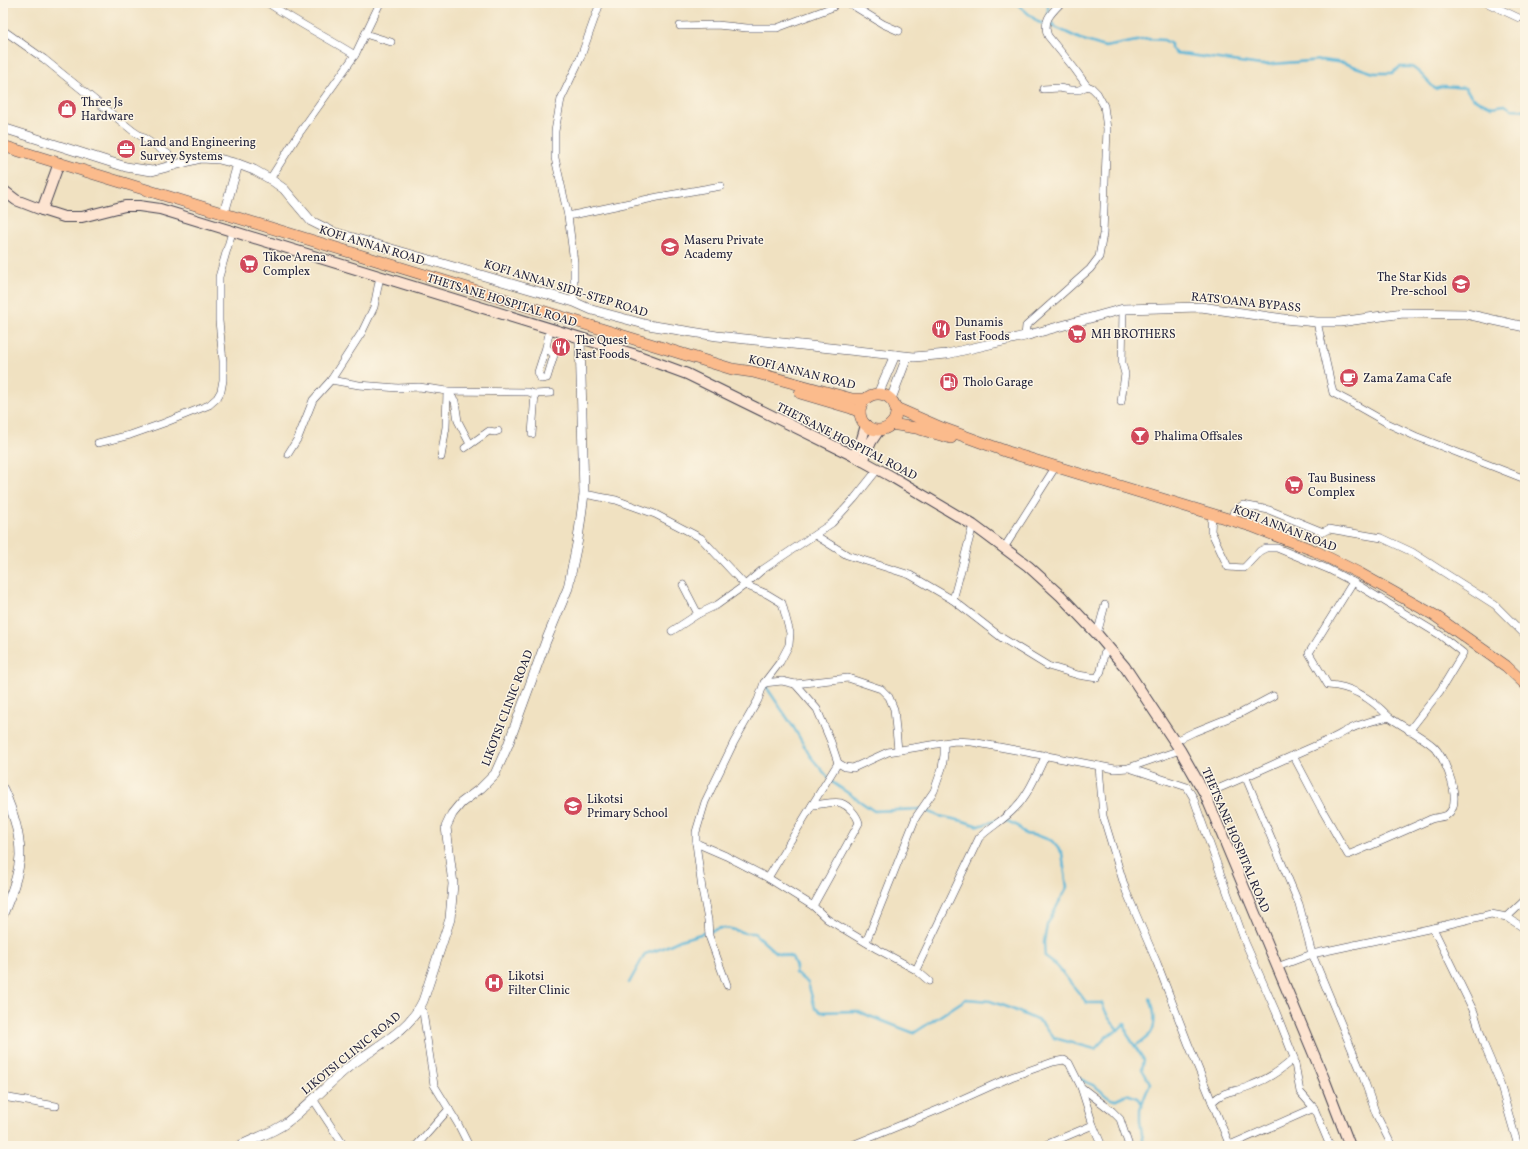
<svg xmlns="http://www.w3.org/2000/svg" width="1528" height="1149" font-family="Vollkorn,serif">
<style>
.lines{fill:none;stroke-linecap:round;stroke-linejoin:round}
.stream{stroke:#5ab5d7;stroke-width:2.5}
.minor-casing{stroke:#413f4f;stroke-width:8}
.tertiary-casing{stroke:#413f4f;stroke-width:10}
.secondary-casing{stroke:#413f4f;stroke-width:12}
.primary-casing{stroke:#413f4f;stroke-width:12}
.minor{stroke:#fff;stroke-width:7}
.tertiary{stroke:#fff;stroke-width:9}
.secondary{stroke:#fde4d1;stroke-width:10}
.primary{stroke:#fbbb8c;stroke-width:11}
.labels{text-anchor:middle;stroke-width:3;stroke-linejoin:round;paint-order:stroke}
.poi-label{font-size:12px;fill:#22223b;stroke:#fcf5e5;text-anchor:start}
.street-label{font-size:12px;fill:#22223b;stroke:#fcf5e5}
</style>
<rect width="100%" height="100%" fill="#fcf5e5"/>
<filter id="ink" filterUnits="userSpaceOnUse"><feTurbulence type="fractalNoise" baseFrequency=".025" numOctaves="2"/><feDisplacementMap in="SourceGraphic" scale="8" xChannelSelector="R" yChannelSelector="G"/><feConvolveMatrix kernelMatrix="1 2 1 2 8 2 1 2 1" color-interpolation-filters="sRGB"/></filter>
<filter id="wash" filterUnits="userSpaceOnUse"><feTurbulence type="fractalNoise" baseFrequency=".012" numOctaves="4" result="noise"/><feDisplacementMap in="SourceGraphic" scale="16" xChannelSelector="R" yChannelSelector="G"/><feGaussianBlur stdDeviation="0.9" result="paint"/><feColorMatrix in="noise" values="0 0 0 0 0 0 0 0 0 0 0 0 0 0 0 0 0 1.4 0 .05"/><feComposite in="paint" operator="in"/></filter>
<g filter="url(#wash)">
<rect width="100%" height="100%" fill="#f0e1c1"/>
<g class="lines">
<g class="stream">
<polyline points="1016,3 1038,22 1057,28 1080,39 1105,47 1147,39 1164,40 1171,44 1171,48 1175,53 1261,65 1322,60 1344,63 1374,73 1392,73 1400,67 1412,67 1420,73 1435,89 1445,86 1465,88 1473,98 1492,107 1505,105 1511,109 1525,110"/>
<polyline points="1048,3 1048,14"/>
<polyline points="1049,19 1056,28"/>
<polyline points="765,685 794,728 810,756 832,782 874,811 922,809 939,816 963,821 979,826 998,820"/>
<polyline points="1003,819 1018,826 1025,834 1039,836 1052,841 1062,853 1067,887 1047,925 1044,942 1045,957 1057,966 1087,1003 1102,1003 1108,1017 1118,1030"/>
<polyline points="629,983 645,954 663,948 680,940 721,928 731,929 745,933 754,933 775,952 792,957 796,967 795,973 808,983 815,1008 821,1012 856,1011 914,1033 966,999 990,1001 1012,1009 1041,1022 1054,1038 1095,1049 1107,1036 1118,1030 1125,1023 1127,1034 1144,1060 1142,1069 1150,1083 1140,1109 1140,1121 1144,1146"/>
<path d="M1135,1046c5,-4 13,-8 16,-13 6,-10 3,-25 -1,-35"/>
<path d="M1079,1078c6,5 12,5 17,9 8,5 8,10 18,13l13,-6 10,4 5,5"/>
</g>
</g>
</g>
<g filter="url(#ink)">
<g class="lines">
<g class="minor-casing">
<g id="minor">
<path d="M268,3c28,19 58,34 87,52"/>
<polyline points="849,3 883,24 899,31"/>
<path d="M1061,3c-10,10 -19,18 -13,33l26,32 13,18"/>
<polyline points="1487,3 1519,18"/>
<polyline points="680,26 717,25 747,28 777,28 833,7 834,3"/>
<polyline points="3,30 44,59 133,131 168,154 174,166"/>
<polyline points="365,34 391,42"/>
<polyline points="270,179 298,135 355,55 380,3"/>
<polyline points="568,216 658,197 721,186"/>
<polyline points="574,302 574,262 568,216 555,158 555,131 561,99 580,59 600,3"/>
<polyline points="1317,322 1333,393 1352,403 1389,424 1415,436 1525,479"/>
<polyline points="1025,336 1026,326 1090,269 1099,257 1103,234 1107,129 1104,106 1097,93 1092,88 1087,86 1079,90 1070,90 1059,88 1043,89"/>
<polyline points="546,347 554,355 547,378 541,379 538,372 546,347 550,329"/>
<polyline points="331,380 359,385 398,388 419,387 447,391 446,427 441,457"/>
<polyline points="1121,402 1125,374 1122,363 1123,309"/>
<polyline points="532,434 535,394 551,393"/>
<polyline points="98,443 130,435 164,423 209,405 217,398 221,391 223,380 223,361 219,321 219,277 232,232"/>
<polyline points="470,444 458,421 455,401 447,391 528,392 535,394"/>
<polyline points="465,448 489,431 495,432 498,431"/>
<polyline points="288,454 298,438 313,400 331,380 362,332 374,307 380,276"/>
<polyline points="584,494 616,500 655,514 701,538 745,585 767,594 782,603 790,633 789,645 780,662 764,683 758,700 734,742 705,802 696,832 696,843 702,889 708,920 709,936 727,985"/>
<path d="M1212,514l-1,17 17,36 16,1 16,-17 6,-3h11l51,21 25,13 -44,71 19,32c24,1 45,15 61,32"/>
<polyline points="1231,520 1234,511 1243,505 1269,510 1323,532 1329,529 1382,538 1412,552 1495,605 1525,635"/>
<polyline points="815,535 847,555 910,575 953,600 1002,638 1048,666 1078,675 1097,678 1101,671 1104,654 1109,649"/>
<polyline points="1004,548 1056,466"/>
<polyline points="1353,582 1440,635 1463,653 1440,691 1409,731"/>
<polyline points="683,585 698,614"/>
<polyline points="953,600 973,525"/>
<polyline points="672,631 698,614 717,605 745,585 762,570 832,523 854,499 878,469"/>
<polyline points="1097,634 1105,605"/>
<polyline points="764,683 782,681 795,684 817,709 831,742 838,763 845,767 853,768 888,752 955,741 972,742 1021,751 1115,769 1128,768 1180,750"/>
<polyline points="795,684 848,678 881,689 889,697 894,709 898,750"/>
<polyline points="1175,741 1194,732 1241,713 1273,696"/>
<polyline points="1099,766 1103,816 1126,891 1157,963 1188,1043 1230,1146"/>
<polyline points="1129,768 1187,787 1193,797 1245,942 1276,1012 1294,1058 1300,1092 1314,1108 1330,1146"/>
<polyline points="1246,778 1299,904 1312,954 1362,1074 1376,1114 1392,1146"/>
<path d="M1205,794c42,-17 83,-37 124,-54 7,-3 13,-7 19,-10 13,-7 27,-10 41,-13 11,8 38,22 46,31 11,12 29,55 12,67 -5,3 -13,2 -18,5 -27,12 -54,24 -81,35l-27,-47 -28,-53"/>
<polyline points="812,805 838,763"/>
<polyline points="696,843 726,856 768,878 813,906 827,919 877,949 916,970 929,981"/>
<path d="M768,878l44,-73c8,0 21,-4 29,-2 8,3 16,12 18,20l-46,83"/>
<polyline points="1507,917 1525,900"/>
<polyline points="1433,928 1491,914 1507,917 1525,929"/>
<polyline points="866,942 916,817 934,791 942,768 944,755 944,743"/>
<polyline points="1277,967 1312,954 1433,928 1474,1012 1484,1045 1499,1080 1518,1146"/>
<path d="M916,970l63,-132c11,-11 25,-18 36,-30 14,-14 22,-35 31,-53"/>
<polyline points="418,1011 423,1012 434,1085 458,1124 469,1146"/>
<polyline points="1081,1087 1093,1125 1102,1146"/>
<polyline points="3,1097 56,1106"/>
<polyline points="313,1099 342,1143 345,1146"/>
<path d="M1212,1102c15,-14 24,-9 40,-17 15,-6 30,-15 42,-27"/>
<polyline points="1230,1145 1314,1108"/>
<polyline points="416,1146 449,1109"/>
<polyline points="850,1146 940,1109 1011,1077 1053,1062 1064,1060 1069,1063 1081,1087 1112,1111 1120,1119 1129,1146"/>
<polyline points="1043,1146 1093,1125"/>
</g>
</g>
<g class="tertiary-casing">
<g id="tertiary">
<polyline points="3,128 126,167 152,171 201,158 219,159 238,164 254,170 270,179 284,189 311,221 333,232 574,302 592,310 648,325 717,336 914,357 947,354 1025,336 1123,309 1201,307 1284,319 1317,322 1340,322 1403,313 1466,314 1525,327"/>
<polyline points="224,213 238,164"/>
<polyline points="878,394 895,355"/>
<polyline points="891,399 907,357"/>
<path d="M3,789c9,20 17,44 17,66 -1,20 -9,40 -17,59"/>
<path d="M239,1146c16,-8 33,-13 47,-23 20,-15 40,-37 60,-54 26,-21 62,-36 77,-68l27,-82 3,-35 -7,-57 6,-13 9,-11 20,-15 14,-14 13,-29 38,-104 22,-53 10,-49 6,-45 -4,-156"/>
</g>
</g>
<g class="secondary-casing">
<g id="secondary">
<polyline points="3,190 16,200 42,210 64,217 82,217 125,206 139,206 160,209 633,354 687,374 854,456 894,478 973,525 1028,566 1061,596 1097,634 1125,667 1180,750 1205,794 1325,1081 1350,1146"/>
<polyline points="42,210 59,163"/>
<polyline points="854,456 862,439 866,425"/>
<polyline points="863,461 871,442 879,430"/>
</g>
</g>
<g class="primary-casing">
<g id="primary">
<polyline points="3,146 732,369 753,372 852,399 865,399"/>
<polyline points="800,393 851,408 860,412"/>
<circle cx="878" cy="412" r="18"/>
<polyline points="896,408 942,428 1008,452 1251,526 1315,551 1359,573 1434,615 1506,666 1525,684"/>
<polyline points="891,424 916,428 951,438"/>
</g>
</g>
<use href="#minor" class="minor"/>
<use href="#tertiary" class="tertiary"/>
<use href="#secondary" class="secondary"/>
<use href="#primary" class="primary"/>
</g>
</g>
<defs>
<g id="shop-disc" transform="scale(1)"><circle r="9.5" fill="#d1495b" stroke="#fcf5e5"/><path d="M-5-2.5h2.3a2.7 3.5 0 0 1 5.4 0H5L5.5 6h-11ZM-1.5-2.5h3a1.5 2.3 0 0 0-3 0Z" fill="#fff"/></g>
<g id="office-disc" transform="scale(1)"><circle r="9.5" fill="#d1495b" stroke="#fcf5e5"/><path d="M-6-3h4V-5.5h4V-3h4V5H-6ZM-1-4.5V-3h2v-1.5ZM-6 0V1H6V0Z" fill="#fff"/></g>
<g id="school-disc" transform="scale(1)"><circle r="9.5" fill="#d1495b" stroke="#fcf5e5"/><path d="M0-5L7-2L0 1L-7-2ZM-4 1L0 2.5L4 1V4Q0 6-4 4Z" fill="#fff"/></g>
<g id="supermarket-disc" transform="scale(1)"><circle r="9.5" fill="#d1495b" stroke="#fcf5e5"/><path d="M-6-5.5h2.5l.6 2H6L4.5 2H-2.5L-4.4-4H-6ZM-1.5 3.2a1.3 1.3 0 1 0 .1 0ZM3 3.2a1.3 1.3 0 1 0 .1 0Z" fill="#fff"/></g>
<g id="restaurant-disc" transform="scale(1)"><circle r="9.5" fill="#d1495b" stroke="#fcf5e5"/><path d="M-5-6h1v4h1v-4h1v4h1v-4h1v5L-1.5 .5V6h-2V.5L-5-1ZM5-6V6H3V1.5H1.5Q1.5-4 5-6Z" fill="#fff"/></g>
<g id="cafe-disc" transform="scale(1)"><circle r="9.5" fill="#d1495b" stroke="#fcf5e5"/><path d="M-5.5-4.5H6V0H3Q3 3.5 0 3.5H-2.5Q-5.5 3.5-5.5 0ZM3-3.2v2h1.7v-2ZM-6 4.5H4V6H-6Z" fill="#fff"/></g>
<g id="fuel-disc" transform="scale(1)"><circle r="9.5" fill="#d1495b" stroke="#fcf5e5"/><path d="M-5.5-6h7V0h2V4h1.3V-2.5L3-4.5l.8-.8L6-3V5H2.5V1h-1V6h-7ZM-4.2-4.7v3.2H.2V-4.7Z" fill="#fff"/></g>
<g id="bar-disc" transform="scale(1)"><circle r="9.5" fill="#d1495b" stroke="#fcf5e5"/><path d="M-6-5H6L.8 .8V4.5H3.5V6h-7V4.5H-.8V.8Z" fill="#fff"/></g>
<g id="hospital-disc" transform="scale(1)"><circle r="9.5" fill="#d1495b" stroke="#fcf5e5"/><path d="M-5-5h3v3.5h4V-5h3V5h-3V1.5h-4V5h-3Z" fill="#fff"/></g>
</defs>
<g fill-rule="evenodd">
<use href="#shop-disc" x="67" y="109"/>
<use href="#office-disc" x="126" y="149"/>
<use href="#school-disc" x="670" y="247"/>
<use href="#supermarket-disc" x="249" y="264"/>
<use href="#school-disc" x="1461" y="284"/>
<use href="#restaurant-disc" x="941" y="329"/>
<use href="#supermarket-disc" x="1077" y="334"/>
<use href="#restaurant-disc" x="561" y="347"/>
<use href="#cafe-disc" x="1349" y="378"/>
<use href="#fuel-disc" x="949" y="382"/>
<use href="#bar-disc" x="1140" y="436"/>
<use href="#supermarket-disc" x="1294" y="485"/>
<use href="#school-disc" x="573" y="806"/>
<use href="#hospital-disc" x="494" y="983"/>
</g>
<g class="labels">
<g class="poi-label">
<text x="81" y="106">Three Js<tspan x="81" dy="14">Hardware</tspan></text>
<text x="140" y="146">Land and Engineering<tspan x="140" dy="14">Survey Systems</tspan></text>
<text x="684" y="244">Maseru Private<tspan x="684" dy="14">Academy</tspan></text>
<text x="263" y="261">Tikoe Arena<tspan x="263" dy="14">Complex</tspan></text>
<text x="1447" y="281" text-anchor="end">The Star Kids<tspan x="1447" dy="14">Pre-school</tspan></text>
<text x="955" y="326">Dunamis<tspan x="955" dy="14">Fast Foods</tspan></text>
<text x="1091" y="338">MH BROTHERS</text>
<text x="575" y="344">The Quest<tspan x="575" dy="14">Fast Foods</tspan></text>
<text x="1363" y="382">Zama Zama Cafe</text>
<text x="963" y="386">Tholo Garage</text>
<text x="1154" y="440">Phalima Offsales</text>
<text x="1308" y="482">Tau Business<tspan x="1308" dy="14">Complex</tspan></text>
<text x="587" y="803">Likotsi<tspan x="587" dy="14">Primary School</tspan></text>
<text x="508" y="980">Likotsi<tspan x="508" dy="14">Filter Clinic</tspan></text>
</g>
<g class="street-label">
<text transform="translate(372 245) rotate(17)" y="4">KOFI ANNAN ROAD</text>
<text transform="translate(566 288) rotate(17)" y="4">KOFI ANNAN SIDE-STEP ROAD</text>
<text transform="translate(502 300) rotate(17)" y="4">THETSANE HOSPITAL ROAD</text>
<text transform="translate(1246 302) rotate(6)" y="4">RATS'OANA BYPASS</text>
<text transform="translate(802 372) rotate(14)" y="4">KOFI ANNAN ROAD</text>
<text transform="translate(847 441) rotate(27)" y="4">THETSANE HOSPITAL ROAD</text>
<text transform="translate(1285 528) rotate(21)" y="4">KOFI ANNAN ROAD</text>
<text transform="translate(507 708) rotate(-69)" y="4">LIKOTSI CLINIC ROAD</text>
<text transform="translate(1236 840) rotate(67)" y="4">THETSANE HOSPITAL ROAD</text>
<text transform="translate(351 1053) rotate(-39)" y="4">LIKOTSI CLINIC ROAD</text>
</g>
</g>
<rect width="1528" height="1149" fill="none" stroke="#fcf5e5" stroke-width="16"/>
</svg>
